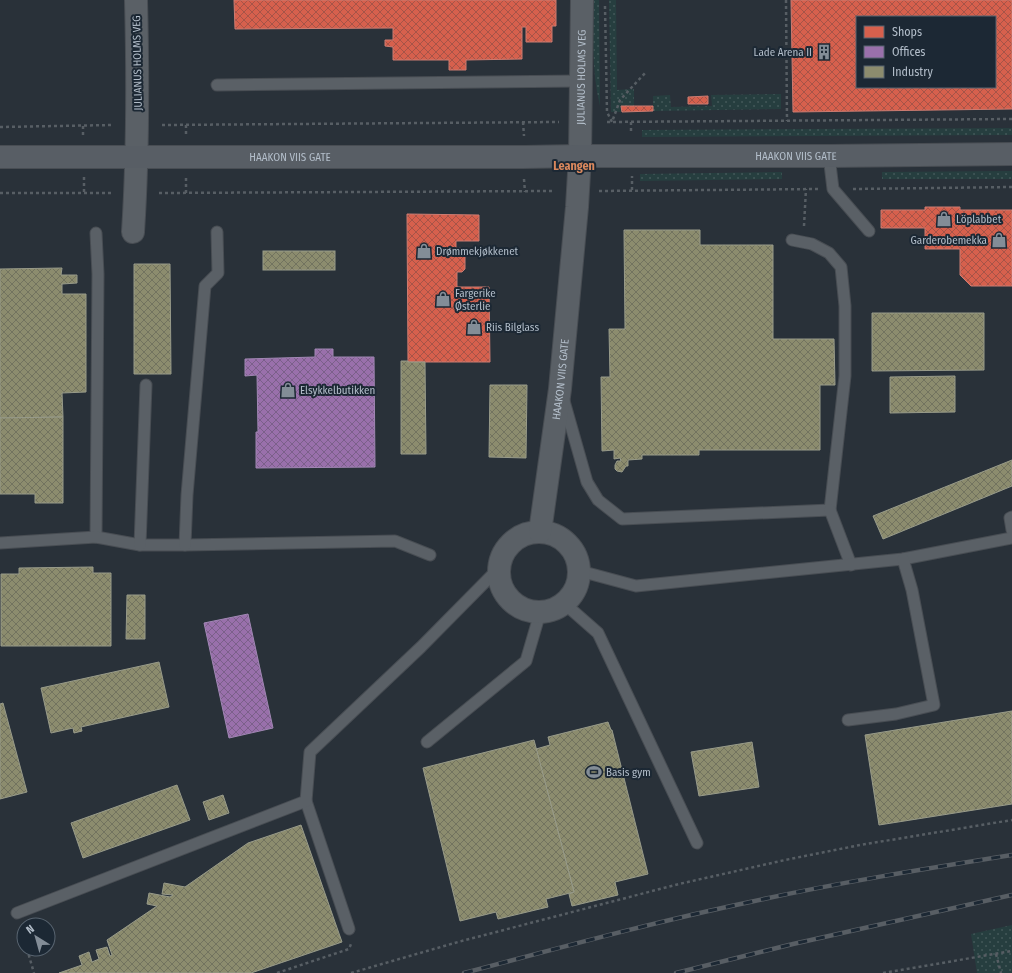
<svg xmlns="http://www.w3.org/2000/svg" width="1012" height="973" font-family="'Fira Sans Condensed',sans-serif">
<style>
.green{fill:url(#green-dots)}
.shops{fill:url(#shops-cross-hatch);stroke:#cc7c72;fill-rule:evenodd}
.offices{fill:url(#offices-cross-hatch);stroke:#a187b4}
.industry{fill:url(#industry-cross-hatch);stroke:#989b8a}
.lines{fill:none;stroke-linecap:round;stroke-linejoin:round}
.service-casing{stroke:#484d53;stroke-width:13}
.minor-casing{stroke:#484d53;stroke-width:24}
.secondary-casing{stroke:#484d53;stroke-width:24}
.path{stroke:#575e64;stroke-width:2.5;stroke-dasharray:3 3;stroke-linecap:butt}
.service{stroke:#5a6066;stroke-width:11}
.minor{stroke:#5a6066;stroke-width:22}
.secondary{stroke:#585e65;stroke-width:22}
.rail-casing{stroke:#585e64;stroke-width:4.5}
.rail{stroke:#1c2834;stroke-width:3;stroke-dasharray:9;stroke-linecap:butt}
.labels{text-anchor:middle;stroke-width:4;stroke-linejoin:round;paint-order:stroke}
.poi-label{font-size:11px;fill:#b3beca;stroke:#1c2834;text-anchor:start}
.street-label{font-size:11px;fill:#b3beca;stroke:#1c2834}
.neighbourhood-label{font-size:12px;font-weight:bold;fill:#da885d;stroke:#1c2834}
</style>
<defs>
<pattern id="green-dots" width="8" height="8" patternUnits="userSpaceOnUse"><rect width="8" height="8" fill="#263e3f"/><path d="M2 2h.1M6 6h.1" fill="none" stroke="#435859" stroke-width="1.8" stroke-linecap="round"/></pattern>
<pattern id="shops-cross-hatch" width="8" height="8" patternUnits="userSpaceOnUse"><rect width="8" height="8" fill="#d6604d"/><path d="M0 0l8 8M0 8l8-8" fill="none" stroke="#a65448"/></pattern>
<pattern id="offices-cross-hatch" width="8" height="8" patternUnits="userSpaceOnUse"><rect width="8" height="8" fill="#9970ab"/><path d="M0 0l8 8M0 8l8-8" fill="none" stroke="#7b608a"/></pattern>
<pattern id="industry-cross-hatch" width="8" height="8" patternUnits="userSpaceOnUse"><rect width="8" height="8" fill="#8c8c6e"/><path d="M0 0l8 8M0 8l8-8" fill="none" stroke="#72735f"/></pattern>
</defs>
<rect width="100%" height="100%" fill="#293139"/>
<g class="green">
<path d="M593,0h6l1,106c-9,-35 -6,-71 -7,-106z"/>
<polygon points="609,0 616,0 617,90 634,89 634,106 622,106 622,112 611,112"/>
<polygon points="781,94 781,109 653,111 653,96 670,95 671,107 712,106 711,95"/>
<polygon points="1012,128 1012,135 642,137 642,130"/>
<polygon points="1012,171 1012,179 882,179 882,172"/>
<polygon points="782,172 782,179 640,181 640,174"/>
<polygon points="1012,925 1012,973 977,973 971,934"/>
</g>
<g class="shops">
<polygon points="234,0 556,0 556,26 552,26 552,42 526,42 526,27 522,27 522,59 466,60 466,70 449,70 449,60 393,60 393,47 385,46 385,40 393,40 393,28 235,29"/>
<path d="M791,0h221v109l-219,3zM857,17h138v70h-138z"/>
<polygon points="708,96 708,104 688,104 688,97"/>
<polygon points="621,106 653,106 653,111 622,112"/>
<polygon points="925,207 960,207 960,210 1012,210 1012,286 971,286 960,275 960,249 925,249 925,228 881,228 881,210 925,210"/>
<polygon points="407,214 479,215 479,241 456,241 456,248 462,248 465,251 465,269 462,272 457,272 457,287 489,287 490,362 408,362"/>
</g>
<g class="offices">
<polygon points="315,349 333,349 333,357 374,357 375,467 256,468 256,432 258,432 257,375 245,376 245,359 315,357"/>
<polygon points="248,614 273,728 229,738 204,623"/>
</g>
<g class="industry">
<polygon points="624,230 700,230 700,245 773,245 773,339 834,339 835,385 820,385 820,450 699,450 699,455 642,455 642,459 628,460 628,466 626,466 622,472 617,471 615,469 615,465 617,461 621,461 620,458 614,459 614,450 602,451 601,377 610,377 609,329 625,329"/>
<rect x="263" y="251" width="72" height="19"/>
<polygon points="134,264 170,264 171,374 134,374"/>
<polygon points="62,268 61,275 77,275 77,283 62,284 62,294 86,294 86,392 62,393 63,417 0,418 0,269"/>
<polygon points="872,313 984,313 984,370 872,371"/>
<polygon points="401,361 408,361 408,362 425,362 426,454 401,454"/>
<polygon points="955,376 955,412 890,413 890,377"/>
<polygon points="490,385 527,385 526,458 489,457"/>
<polygon points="63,417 63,503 35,503 35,494 0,494 0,418"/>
<polygon points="1012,460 1012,486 883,539 873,516"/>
<polygon points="93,567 93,573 111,573 111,646 1,646 1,574 19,574 19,568"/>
<polygon points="127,595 145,595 145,639 126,639"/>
<polygon points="159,662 169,707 81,727 82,731 74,733 73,728 51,733 41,688"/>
<polygon points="3,703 27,792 0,799 0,704"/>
<polygon points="1012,711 1012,804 879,825 865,735"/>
<polygon points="608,722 611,730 612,730 648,874 615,882 618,895 572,906 569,894 574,892 536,749 550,745 548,737"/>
<polygon points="534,740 574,892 546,899 548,907 498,919 496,912 460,921 423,768"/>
<polygon points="752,742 759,787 699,796 691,752"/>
<polygon points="177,785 190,820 83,858 71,823"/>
<polygon points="223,795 229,813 209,820 203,802"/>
<polygon points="301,825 342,942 251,973 59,973 82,965 79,956 89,952 92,962 99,959 96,950 107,947 110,956 112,955 107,940 157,906 147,904 149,893 170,897 173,895 162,894 164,883 185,887 248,843"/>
</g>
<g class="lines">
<g class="service-casing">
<g id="service">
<polyline points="217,85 581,81"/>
<polyline points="829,156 833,189 869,231"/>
<polyline points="96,233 98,274 96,537"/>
<polyline points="564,401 587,482 598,500 622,519 830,510 845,376 845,306 841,267 829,253 812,244 792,240"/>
<polyline points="830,510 851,565"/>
<polyline points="1012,517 1010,518 1012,530"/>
<polyline points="0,543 96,537 140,545 185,545 395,541 430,555"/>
<polyline points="140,545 146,385"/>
<polyline points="185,545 187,495 205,286 218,273 217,232"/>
<polyline points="580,571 636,586 903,559 1012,538"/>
<polyline points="565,604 598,633 697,843"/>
<polyline points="848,720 896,714 934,705 912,590 903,559"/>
<polyline points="427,742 526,661 540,613"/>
<polyline points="306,801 349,929"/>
<polyline points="17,913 306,801 310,752 421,647 499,568"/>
</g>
</g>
<g class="minor-casing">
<g id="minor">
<path d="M133,232c5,-77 5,-154 3,-232"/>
<circle cx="539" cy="572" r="40"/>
<path id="s1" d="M540,532l20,-143 17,-182 3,-51 2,-156"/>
</g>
</g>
<g class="secondary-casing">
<g id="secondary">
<path id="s2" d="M0,157h524l56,-1h249l183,-2"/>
</g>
</g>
<g class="path">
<polyline points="786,0 787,121"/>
<polyline points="605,6 607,112 612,122 620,100 646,72"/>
<polyline points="523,122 524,136"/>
<polyline points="607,122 1012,119"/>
<polyline points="631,122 631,134"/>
<polyline points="162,125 559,122"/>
<polyline points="186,125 186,136"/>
<polyline points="83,126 83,136"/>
<polyline points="0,127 113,125"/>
<polyline points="84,177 84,193"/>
<polyline points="524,179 525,192"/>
<polyline points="853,189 1012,187"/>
<polyline points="632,190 632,176"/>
<polyline points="599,191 818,189"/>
<polyline points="0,193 112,193"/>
<polyline points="159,193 553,191"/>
<polyline points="186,193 186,178"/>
<polyline points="804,226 806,189"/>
<polyline points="22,928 24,937"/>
<polyline points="27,949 34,973"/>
<polyline points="996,954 1001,973"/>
<polyline points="277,973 349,949 351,944"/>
<polyline points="351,973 458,942 679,884 785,860 860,845 1012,820"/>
<polyline points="883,973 1012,951"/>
</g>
<use href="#service" class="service"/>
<use href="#minor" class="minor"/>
<use href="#secondary" class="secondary"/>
<g class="rail-casing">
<g id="rail">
<path d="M464,973c95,-25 190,-51 286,-71 86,-19 174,-33 262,-47"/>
<polyline points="676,973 793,944 1012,895"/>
</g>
</g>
<use href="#rail" class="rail"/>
</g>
<defs>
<g id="building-bare" transform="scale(1.2)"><path d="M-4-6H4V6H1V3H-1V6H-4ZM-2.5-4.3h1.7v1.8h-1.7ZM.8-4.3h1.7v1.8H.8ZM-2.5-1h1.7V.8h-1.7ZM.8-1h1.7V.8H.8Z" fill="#838d97" stroke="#1c2834" stroke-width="2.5" paint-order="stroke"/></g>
<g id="shop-bare" transform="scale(1.2)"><path d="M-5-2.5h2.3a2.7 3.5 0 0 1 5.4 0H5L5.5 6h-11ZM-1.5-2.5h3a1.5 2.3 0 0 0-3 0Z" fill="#838d97" stroke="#1c2834" stroke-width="2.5" paint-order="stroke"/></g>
<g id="stadium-bare" transform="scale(1.2)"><path d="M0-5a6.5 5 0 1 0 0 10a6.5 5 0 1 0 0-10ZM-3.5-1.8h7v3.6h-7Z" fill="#838d97" stroke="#1c2834" stroke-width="2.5" paint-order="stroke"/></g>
</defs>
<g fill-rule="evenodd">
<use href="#building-bare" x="824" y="52"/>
<use href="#shop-bare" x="944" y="219"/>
<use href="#shop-bare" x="999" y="240"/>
<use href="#shop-bare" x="424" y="251"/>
<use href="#shop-bare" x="443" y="299"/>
<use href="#shop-bare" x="474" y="327"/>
<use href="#shop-bare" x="288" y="390"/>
<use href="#stadium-bare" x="594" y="772"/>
</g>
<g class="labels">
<g class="poi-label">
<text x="812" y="56" text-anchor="end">Lade Arena II</text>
<text x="956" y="223">Löplabbet</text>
<text x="987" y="244" text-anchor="end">Garderobemekka</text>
<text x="436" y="255">Drømmekjøkkenet</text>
<text x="455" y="297">Fargerike<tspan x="455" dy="13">Østerlie</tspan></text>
<text x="486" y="331">Riis Bilglass</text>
<text x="300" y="394">Elsykkelbutikken</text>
<text x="606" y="776">Basis gym</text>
</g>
<g class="street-label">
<text transform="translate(137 63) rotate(-91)" y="4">JULIANUS HOLMS VEG</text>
<text dy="4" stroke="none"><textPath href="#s1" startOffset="457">JULIANUS HOLMS VEG</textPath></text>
<text dy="4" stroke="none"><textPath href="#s2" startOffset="796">HAAKON VIIS GATE</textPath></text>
<text dy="4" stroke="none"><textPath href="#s2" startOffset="290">HAAKON VIIS GATE</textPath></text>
<text dy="4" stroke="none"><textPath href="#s1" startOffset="154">HAAKON VIIS GATE</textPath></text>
</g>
<g class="neighbourhood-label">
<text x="574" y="170">Leangen</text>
</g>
</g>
<rect x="856" y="16" width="140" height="72" fill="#1c2834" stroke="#586470"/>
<rect x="864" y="26" width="20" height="12" fill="#d6604d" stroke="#586470"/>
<text x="892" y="36" font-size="12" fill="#b3beca">Shops</text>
<rect x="864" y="46" width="20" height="12" fill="#9970ab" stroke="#586470"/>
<text x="892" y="56" font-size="12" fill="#b3beca">Offices</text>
<rect x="864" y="66" width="20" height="12" fill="#8c8c6e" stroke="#586470"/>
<text x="892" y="76" font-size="12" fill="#b3beca">Industry</text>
<g transform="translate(36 937) rotate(323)"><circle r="19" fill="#1c2834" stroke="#586470"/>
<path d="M0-3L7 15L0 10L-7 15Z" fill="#838d97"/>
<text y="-6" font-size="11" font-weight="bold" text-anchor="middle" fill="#b3beca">N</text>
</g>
</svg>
